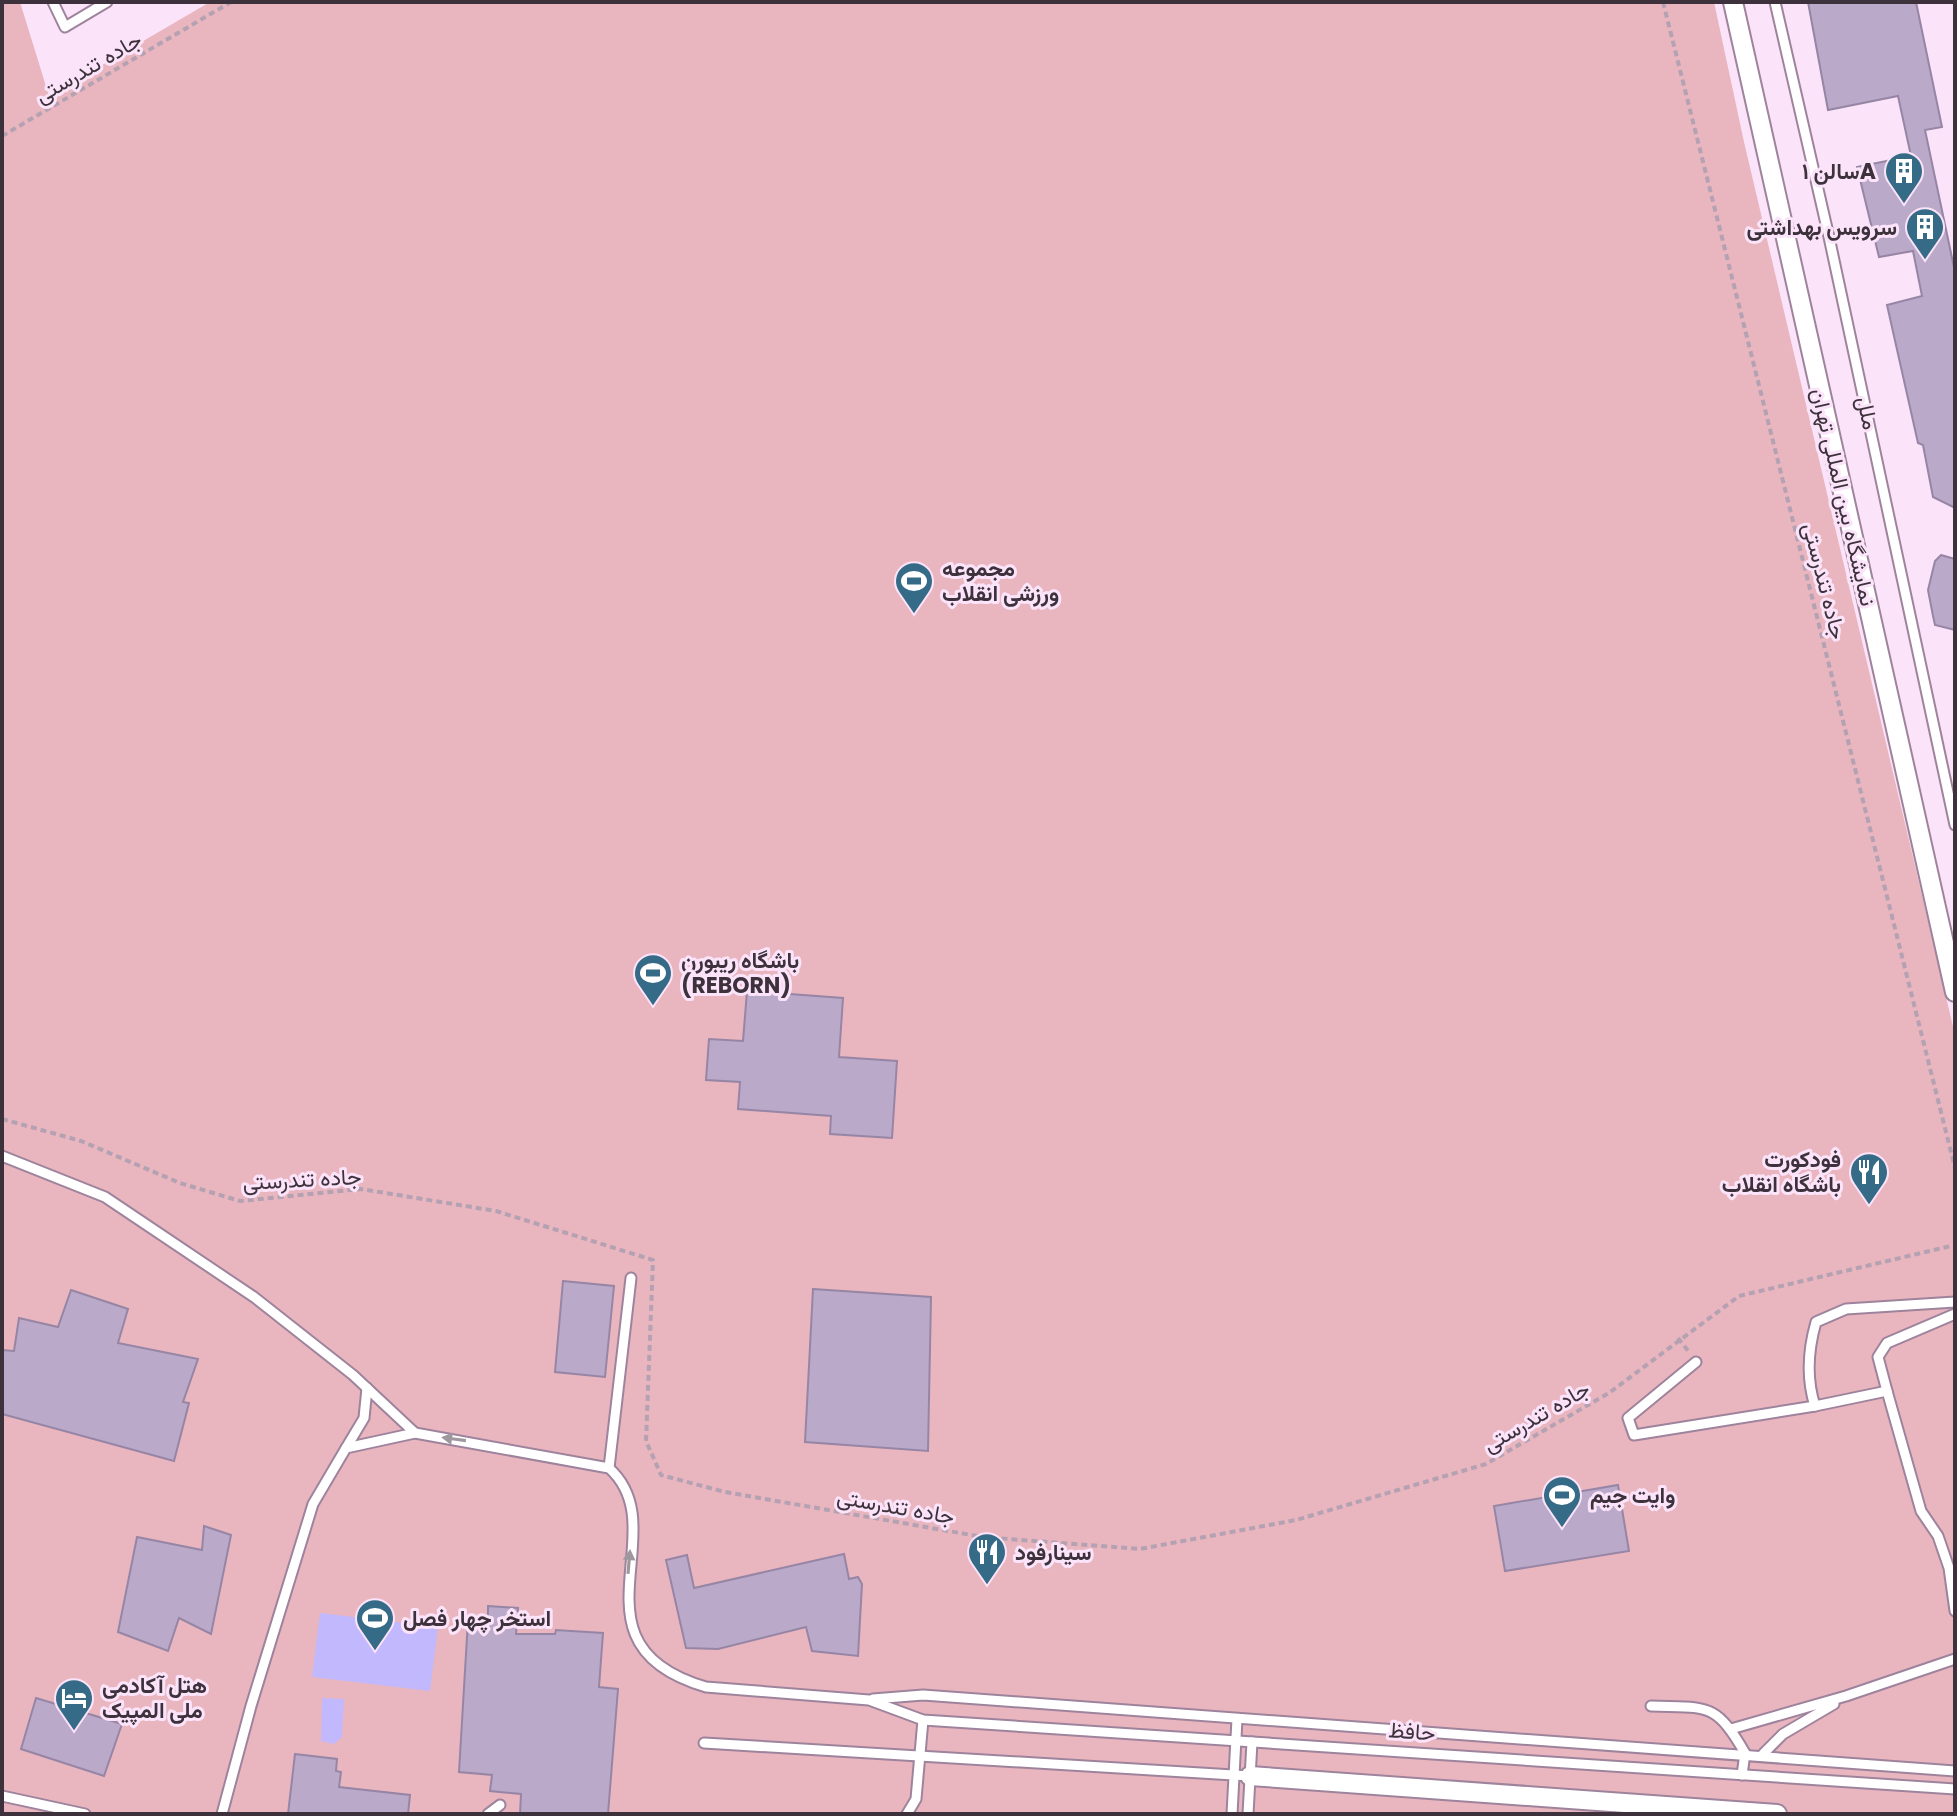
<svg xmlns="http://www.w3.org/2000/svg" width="1957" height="1816" font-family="Poppins,Vazirmatn,sans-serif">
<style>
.green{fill:#e9b6bf}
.water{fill:#c2b8fd}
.building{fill:#baa9c9;stroke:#9785a5;stroke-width:2}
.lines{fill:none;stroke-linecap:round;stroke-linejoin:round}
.lane-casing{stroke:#9e839c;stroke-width:13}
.street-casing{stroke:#9e839c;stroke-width:22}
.path{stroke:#b4a1b2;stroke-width:4;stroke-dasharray:6 4;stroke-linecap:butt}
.lane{stroke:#fff;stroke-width:9}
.street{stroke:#fff;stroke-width:18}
.oneway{fill:#9e989e}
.labels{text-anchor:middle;stroke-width:6;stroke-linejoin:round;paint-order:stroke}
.street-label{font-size:22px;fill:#3d323c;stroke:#fbe3f9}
.poi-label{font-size:22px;font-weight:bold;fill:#3d323c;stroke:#fbe3f9;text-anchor:start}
</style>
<rect width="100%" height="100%" fill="#fbe3f9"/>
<polygon class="green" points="2,2 20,2 49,96 210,2 1714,2 1744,142 1955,1035 1955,1814 2,1814"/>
<g class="water">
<polygon points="320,1613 438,1627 430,1691 312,1677"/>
<polygon points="322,1698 344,1699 342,1737 334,1744 321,1741"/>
</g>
<g class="building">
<polygon points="1808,2 1916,2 1942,127 1925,130 1955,272 1955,508 1933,497 1923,445 1918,443 1887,305 1922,296 1913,251 1879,257 1857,167 1911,156 1898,96 1828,110"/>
<polygon points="1941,555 1955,559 1955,630 1935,625 1933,616 1928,590 1935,561"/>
<polygon points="747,991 843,998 839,1057 897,1061 892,1138 830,1134 831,1116 738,1109 740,1082 706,1080 709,1039 743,1041"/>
<polygon points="563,1281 614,1286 605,1377 555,1372"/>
<polygon points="813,1289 931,1297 928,1451 805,1442"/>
<polygon points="71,1290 128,1309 118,1343 198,1359 183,1402 189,1403 174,1461 2,1414 2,1350 14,1351 19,1318 58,1327"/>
<polygon points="1618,1485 1629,1551 1505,1571 1494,1506"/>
<polygon points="204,1526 231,1535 211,1634 179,1618 168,1651 118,1632 137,1537 202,1550"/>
<polygon points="844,1554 849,1579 858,1577 862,1584 858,1656 812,1651 806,1627 718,1649 686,1648 666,1560 687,1555 694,1588"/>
<polygon points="488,1606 518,1608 516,1634 555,1634 556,1630 603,1633 599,1687 618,1689 608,1814 520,1814 521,1794 490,1791 492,1775 459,1772 468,1620 488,1621"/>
<polygon points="36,1698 122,1724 104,1776 21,1749"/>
<polygon points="295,1754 337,1759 336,1771 341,1772 339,1787 410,1795 408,1814 288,1814"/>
</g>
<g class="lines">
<g class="lane-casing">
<g id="lane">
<polyline points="53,2 65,27 107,2"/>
<polyline points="1775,2 1829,237 1955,825"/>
<polyline points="2,1156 105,1197 254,1297 353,1375 415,1433"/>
<path d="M1955,1302l-109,7 -30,13c-8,28 -10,56 -1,84l72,-15 34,120 17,25 11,32 6,43"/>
<polyline points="1696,1362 1628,1418 1634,1435 1815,1406"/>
<polyline points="1887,1391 1878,1357 1887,1343 1955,1314"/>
<polyline points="346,1448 364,1418 367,1388"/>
<polyline points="609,1468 631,1278"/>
<polyline points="873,1699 923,1695 1955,1771"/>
<path d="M1651,1706c56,2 64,-5 94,47l-3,22"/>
<polyline points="1731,1729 1846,1696 1955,1659"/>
<polyline points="704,1743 1250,1776"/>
<polyline points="1763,1754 1783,1734 1834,1704"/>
<polyline points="2,1796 85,1814"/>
<path d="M222,1814l29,-108 62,-202 33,-56 69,-15 194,35c69,62 -47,177 97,219l163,13 54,20 1032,69"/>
<polyline points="488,1814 500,1805"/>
<polyline points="907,1814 916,1799 923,1720"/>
<polyline points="1232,1814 1237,1719"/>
<polyline points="1248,1814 1252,1742"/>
</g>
</g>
<g class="street-casing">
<g id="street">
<polyline points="1733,2 1955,992"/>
<polyline points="1250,1776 1777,1814"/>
</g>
</g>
<g class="path">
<polyline points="1663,2 1955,1168"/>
<polyline points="2,136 231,2"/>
<polyline points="2,1119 81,1141 180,1183 240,1201 361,1189 496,1211 653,1260 646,1441 661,1475 725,1492 983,1537 1140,1549 1296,1520 1486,1464 1609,1393 1739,1296 1955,1245"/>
<polyline points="1678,1338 1689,1352"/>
</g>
<use href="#lane" class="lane"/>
<use href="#street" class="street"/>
</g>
<defs><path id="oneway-solid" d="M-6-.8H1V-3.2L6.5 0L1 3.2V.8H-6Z" transform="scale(2)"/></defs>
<g class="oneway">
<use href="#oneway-solid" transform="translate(454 1439) rotate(-172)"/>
<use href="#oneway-solid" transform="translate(629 1562) rotate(-85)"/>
</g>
<defs>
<g id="building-pin" transform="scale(2)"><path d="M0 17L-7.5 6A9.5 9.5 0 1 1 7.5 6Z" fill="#366b87" stroke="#fbe3f9"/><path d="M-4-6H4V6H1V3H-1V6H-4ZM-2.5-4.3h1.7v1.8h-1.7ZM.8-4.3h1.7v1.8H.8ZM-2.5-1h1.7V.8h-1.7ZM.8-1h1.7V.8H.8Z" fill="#fff"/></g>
<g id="stadium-pin" transform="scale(2)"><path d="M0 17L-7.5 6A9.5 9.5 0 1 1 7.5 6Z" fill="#366b87" stroke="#fbe3f9"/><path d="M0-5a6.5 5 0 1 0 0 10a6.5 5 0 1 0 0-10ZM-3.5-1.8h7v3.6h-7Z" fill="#fff"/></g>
<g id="restaurant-pin" transform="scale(2)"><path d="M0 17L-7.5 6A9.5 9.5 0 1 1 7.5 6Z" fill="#366b87" stroke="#fbe3f9"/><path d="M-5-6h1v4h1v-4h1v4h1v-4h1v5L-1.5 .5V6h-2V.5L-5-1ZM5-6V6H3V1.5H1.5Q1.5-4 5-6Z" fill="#fff"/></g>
<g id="hotel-pin" transform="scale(2)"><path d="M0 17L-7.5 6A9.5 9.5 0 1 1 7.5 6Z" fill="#366b87" stroke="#fbe3f9"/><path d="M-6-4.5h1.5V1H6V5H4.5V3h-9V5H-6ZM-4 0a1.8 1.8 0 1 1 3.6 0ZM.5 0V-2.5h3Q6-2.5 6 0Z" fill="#fff"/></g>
</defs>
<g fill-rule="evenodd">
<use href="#building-pin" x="1904" y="171"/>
<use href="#building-pin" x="1925" y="227"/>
<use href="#stadium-pin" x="914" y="581"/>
<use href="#stadium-pin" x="653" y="973"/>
<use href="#restaurant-pin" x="1869" y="1172"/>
<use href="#stadium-pin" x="1562" y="1495"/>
<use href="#restaurant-pin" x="987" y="1552"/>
<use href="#stadium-pin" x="375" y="1618"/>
<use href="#hotel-pin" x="74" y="1698"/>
</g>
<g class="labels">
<g class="street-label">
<text transform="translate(88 67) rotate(-30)" y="8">جاده تندرستی</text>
<text transform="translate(1868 413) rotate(78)" y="8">ملل</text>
<text transform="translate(1844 497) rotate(77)" y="8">نمایشگاه بین المللی تهران</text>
<text transform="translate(1825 581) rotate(76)" y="8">جاده تندرستی</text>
<text transform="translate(302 1179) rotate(-3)" y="8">جاده تندرستی</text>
<text transform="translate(1536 1416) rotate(-30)" y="8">جاده تندرستی</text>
<text transform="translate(896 1506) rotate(10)" y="8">جاده تندرستی</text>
<text transform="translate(1412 1731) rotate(4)" y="8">حافظ</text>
</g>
<g class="poi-label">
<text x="1876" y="179" text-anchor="end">سالن ۱A</text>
<text x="1897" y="235" text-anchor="end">سرویس بهداشتی</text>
<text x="942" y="576">مجموعه<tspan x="942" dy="25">ورزشی انقلاب</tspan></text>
<text x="681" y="968">باشگاه ریبورن<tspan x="681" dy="25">(REBORN)</tspan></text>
<text x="1841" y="1167" text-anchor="end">فودکورت<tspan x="1841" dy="25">باشگاه انقلاب</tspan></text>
<text x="1590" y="1503">وایت جیم</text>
<text x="1015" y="1560">سینارفود</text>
<text x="403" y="1626">استخر چهار فصل</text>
<text x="102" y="1693">هتل آکادمی<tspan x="102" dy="25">ملی المپیک</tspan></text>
</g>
</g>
<rect width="1957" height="1816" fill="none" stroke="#3d323c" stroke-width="8"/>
</svg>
